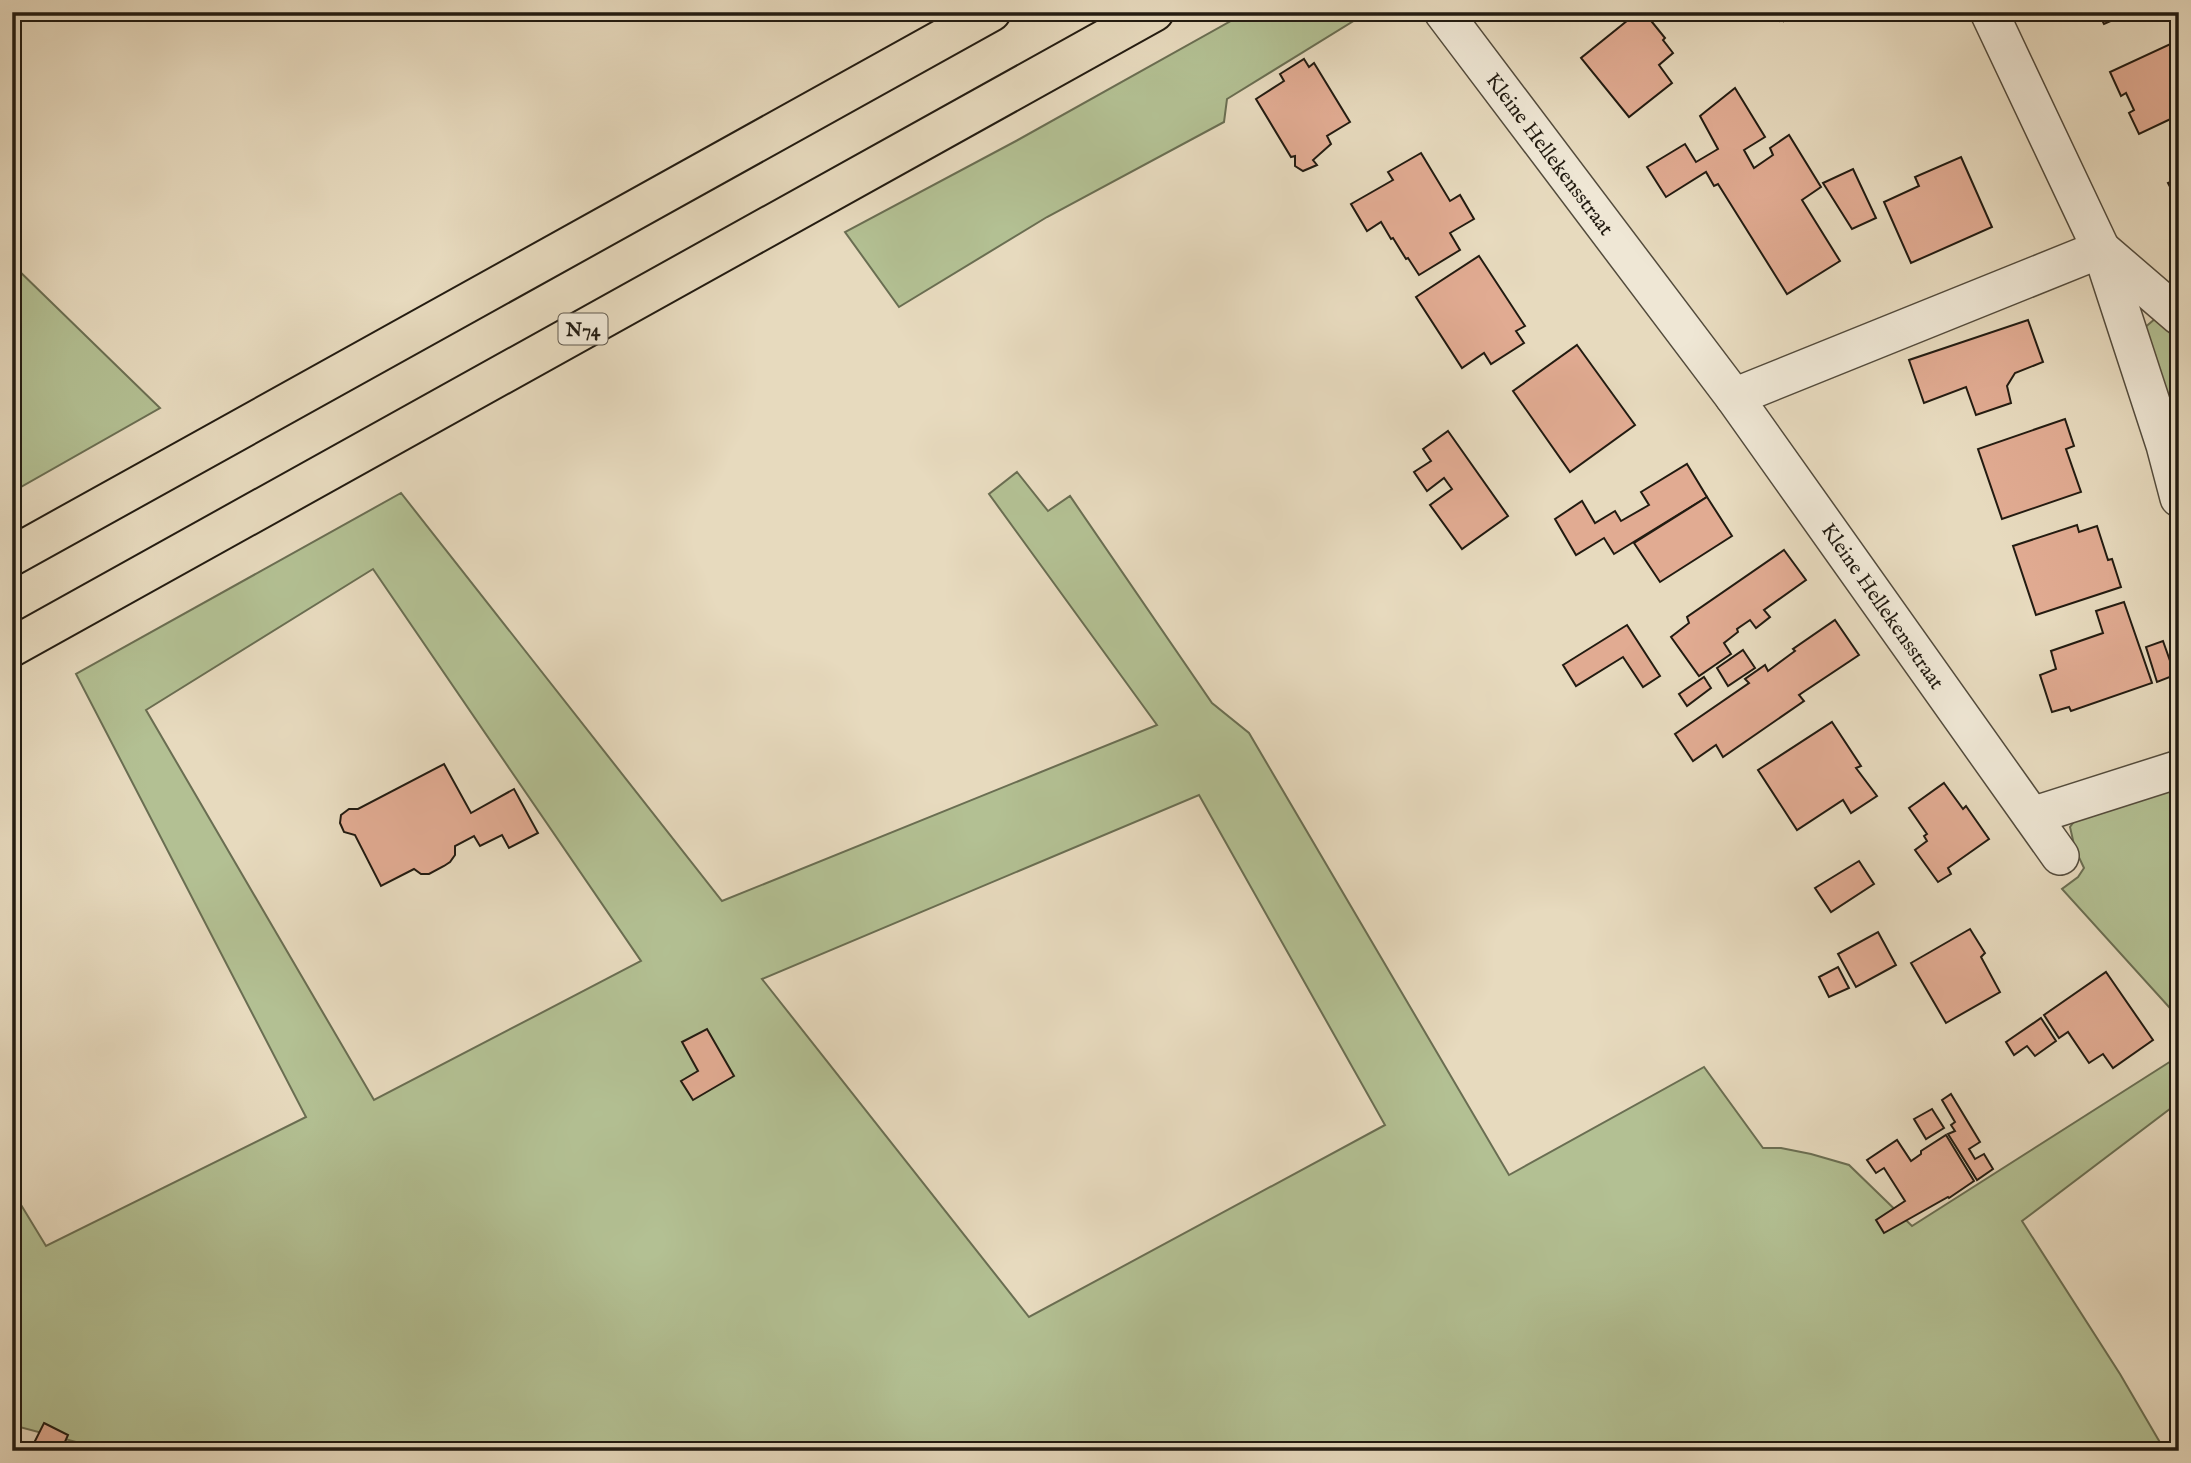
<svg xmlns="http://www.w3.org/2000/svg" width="2191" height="1463" font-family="'IM FELL English',serif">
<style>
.green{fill:#b3c093;stroke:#6a6e52;stroke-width:2;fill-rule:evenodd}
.building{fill:#e1ab92;stroke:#221b11;stroke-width:2}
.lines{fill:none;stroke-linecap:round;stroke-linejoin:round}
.street-casing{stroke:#534b3c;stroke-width:40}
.highway-casing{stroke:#221b11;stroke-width:42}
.street{stroke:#efe7d5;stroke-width:37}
.highway{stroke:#e7dabe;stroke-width:38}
.labels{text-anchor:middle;stroke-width:5;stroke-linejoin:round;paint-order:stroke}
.shield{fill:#efe7d5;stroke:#60584c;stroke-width:2}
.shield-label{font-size:19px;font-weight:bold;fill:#221b11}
.street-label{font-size:21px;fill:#221b11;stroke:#efe7d5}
</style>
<rect width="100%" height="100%" fill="#e7dabe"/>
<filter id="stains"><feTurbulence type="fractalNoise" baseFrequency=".00286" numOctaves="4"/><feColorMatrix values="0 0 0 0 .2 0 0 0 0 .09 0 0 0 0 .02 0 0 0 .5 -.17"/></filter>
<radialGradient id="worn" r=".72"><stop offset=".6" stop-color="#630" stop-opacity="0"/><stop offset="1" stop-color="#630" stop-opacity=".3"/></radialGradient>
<g class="green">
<polygon points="1247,12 1368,12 1227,99 1224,122 1047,217 899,307 845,232 1016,141"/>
<polygon points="12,264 160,408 12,492"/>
<polygon points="2156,318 2179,334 2179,415 2170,405 2143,329"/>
<path d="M1017,472l31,39 22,-15 142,207 37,30 260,442 195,-108 59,81h18l30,6 38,11 63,61 267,-170v46l-157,119 98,153 45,77h-2077l-4,-7 -72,-19v-235l34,56 260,-129 -230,-443 325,-181 321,408 435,-176 -168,-231zM373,569l268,392 -267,139 -228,-390zM1199,795l186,330 -356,192 -267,-338z"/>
<polygon points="2179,784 2179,1017 2178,1017 2062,889 2078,877 2084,868 2075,849 2070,827 2079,815"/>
</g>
<g class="building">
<polygon points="1638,12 1644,12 1665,38 1663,40 1673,53 1659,65 1672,83 1629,117 1581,58"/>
<polygon points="1776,12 1804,12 1784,21 1784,19 1780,21"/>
<polygon points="2098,12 2131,12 2104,24"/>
<polygon points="2179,40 2179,115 2139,134 2129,113 2134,110 2126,93 2121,96 2110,72"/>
<polygon points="1304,59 1309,67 1314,63 1350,122 1327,136 1331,144 1313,160 1317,165 1303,171 1295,166 1295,156 1291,157 1256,99 1284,81 1280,74"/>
<polygon points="1735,88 1765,137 1744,150 1754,168 1773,155 1770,148 1789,135 1821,187 1802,200 1840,261 1787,294 1718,184 1714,186 1706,172 1666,197 1647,167 1685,144 1696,162 1718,149 1700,116"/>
<polygon points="1421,153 1450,201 1460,195 1474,219 1450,233 1460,250 1419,275 1408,258 1406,259 1393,238 1391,239 1381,222 1367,231 1351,204 1393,180 1388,172"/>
<polygon points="1961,157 1992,227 1911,263 1884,202 1919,186 1915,177"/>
<polygon points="1853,169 1876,218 1852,229 1823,183"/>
<polygon points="2179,178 2179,204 2168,183"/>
<polygon points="1479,256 1525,326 1516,331 1524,343 1491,364 1484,353 1462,368 1416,297"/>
<polygon points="2028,320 2043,362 2015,373 2007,386 2011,403 1976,415 1966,387 1924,403 1909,360"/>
<polygon points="1577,345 1635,425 1570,472 1513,391"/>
<polygon points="2065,419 2074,446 2066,449 2081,492 2002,519 1978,449"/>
<polygon points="1448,431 1508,516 1462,549 1430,505 1452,489 1444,478 1427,491 1414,472 1431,461 1423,449"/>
<polygon points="1687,464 1707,497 1614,554 1604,538 1576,555 1555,519 1582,501 1595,523 1615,511 1621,521 1649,505 1641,492"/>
<polygon points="1707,497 1732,536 1660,582 1634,543"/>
<polygon points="2077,525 2079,532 2097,526 2108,560 2112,559 2121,587 2036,615 2013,546"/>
<polygon points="1784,550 1806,580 1764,610 1770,617 1756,628 1750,620 1737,629 1738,632 1724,643 1731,654 1699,676 1671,637 1689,623 1687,617"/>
<polygon points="2124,602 2152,683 2071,711 2069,707 2052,712 2040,675 2056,669 2051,651 2103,633 2096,611"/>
<polygon points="1835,620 1859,655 1799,695 1804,701 1723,757 1716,745 1693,761 1675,734 1749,683 1745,679 1765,665 1768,671 1795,651 1793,649"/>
<polygon points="1627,625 1660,676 1643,687 1623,657 1576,686 1563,665"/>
<polygon points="2163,641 2175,675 2157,682 2146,647"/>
<polygon points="1743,650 1755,668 1728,686 1717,668"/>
<polygon points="1704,677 1711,688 1687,706 1679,694"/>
<polygon points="1832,722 1861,766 1856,768 1877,796 1851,813 1843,800 1797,830 1758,770"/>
<polygon points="444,764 471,813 514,789 538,833 509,848 502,835 480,846 474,836 455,846 455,855 450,862 444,866 429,874 421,874 414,869 381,886 355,835 344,832 340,823 341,815 349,809 358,809"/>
<polygon points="1944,783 1963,809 1966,806 1989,839 1948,868 1951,874 1938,882 1915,850 1927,841 1924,836 1927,834 1909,808"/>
<polygon points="1859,861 1874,884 1831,912 1815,888"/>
<polygon points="1970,929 1985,953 1981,957 2000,992 1946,1023 1911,963"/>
<polygon points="1878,932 1896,965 1856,987 1838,954"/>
<polygon points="1838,967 1849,988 1829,997 1819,977"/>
<polygon points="2106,972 2153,1040 2113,1068 2103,1054 2089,1063 2068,1032 2059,1038 2044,1015"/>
<polygon points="2041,1018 2056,1041 2035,1056 2027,1046 2014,1055 2006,1042"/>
<polygon points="707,1029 734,1076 693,1100 681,1081 698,1071 682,1042"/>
<polygon points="1951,1094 1980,1142 1969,1149 1975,1159 1984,1154 1993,1169 1977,1180 1948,1134 1955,1131 1951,1125 1955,1122 1942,1100"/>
<polygon points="1932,1109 1944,1128 1926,1139 1914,1119"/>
<polygon points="1946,1135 1974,1181 1949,1198 1948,1197 1884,1233 1876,1220 1905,1201 1884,1168 1876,1173 1867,1160 1897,1140 1911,1161 1921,1154 1921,1151"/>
<polygon points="44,1423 68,1435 61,1451 30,1451"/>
</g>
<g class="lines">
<g class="street-casing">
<g id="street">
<polyline points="1443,12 1734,397 2060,856"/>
<polyline points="1989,12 2101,249 2165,445 2179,498"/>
<polyline points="1734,397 2101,249 2179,316"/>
<polyline points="2032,816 2179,769"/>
</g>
</g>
<g class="highway-casing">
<g id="highway">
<polyline points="12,556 991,12"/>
<polyline points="12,647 1154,12"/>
</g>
</g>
<use href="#street" class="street"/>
<use href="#highway" class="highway"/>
</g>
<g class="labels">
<rect class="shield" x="558.5" y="313.5" width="49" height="31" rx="5"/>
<g class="shield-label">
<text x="583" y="336">N74</text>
</g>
<g class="street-label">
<text transform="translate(1550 154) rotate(53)" y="7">Kleine Hellekensstraat</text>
<text transform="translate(1883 606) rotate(55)" y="7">Kleine Hellekensstraat</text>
</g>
</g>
<rect width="2191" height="1463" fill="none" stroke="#e7dabe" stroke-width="42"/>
<rect x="14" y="14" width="2163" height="1435" fill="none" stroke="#221b11" stroke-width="3.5"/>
<rect x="21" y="21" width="2149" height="1421" fill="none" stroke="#221b11" stroke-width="2"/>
<rect width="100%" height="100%" filter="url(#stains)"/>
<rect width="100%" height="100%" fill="url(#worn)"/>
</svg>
